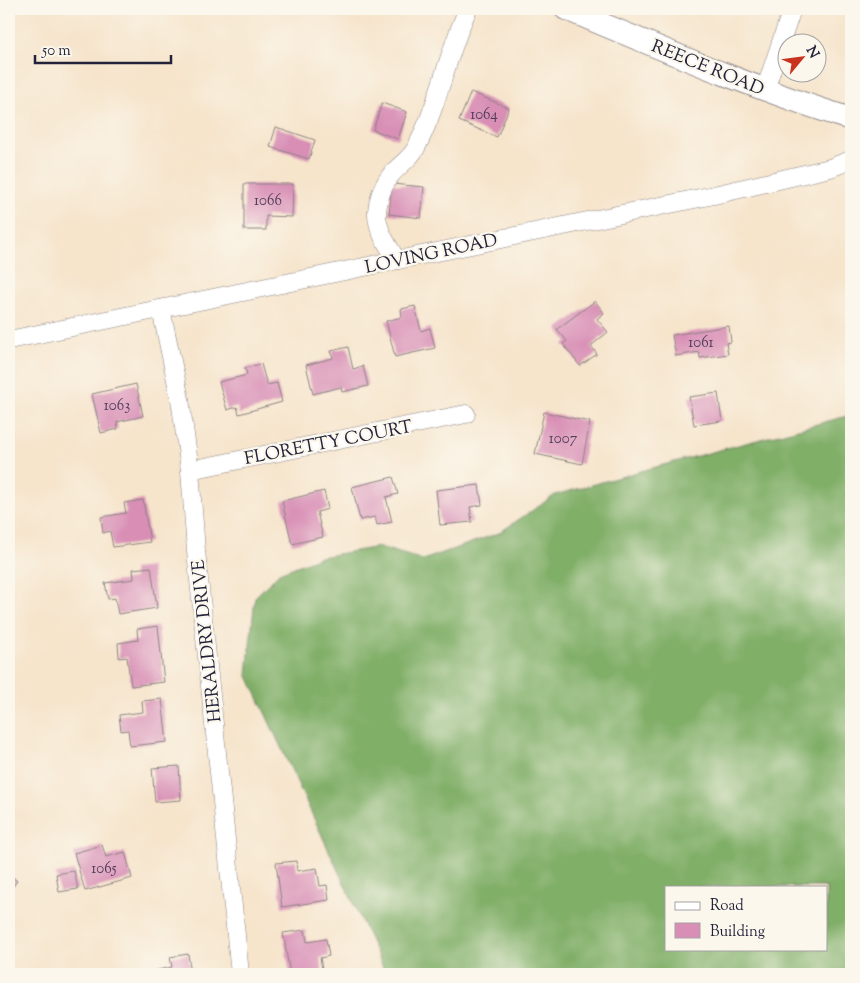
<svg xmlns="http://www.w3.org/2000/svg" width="860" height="983" font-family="'Sorts Mill Goudy',serif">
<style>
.forest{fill:#80af68;stroke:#516852;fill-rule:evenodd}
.building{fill:#d88eb5}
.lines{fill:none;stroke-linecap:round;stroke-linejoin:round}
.minor-casing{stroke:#8c8383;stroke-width:19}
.major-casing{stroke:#8c8383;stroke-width:24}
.minor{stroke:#fff;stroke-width:18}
.major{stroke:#fff;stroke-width:22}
.labels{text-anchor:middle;stroke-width:4.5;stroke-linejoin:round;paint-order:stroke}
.number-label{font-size:15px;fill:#503d5a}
.street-label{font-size:18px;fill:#22223b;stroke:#fbf7ec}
</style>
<rect width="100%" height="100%" fill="#fbf7ec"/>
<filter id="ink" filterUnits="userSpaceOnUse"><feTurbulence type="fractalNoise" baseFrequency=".02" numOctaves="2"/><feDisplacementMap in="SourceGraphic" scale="10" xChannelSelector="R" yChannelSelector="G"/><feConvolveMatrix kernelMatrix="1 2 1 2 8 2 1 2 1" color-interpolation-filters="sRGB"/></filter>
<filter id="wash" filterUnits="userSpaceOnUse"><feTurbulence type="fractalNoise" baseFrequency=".0096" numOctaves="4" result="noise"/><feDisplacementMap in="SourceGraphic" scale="20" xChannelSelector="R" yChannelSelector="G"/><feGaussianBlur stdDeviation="1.12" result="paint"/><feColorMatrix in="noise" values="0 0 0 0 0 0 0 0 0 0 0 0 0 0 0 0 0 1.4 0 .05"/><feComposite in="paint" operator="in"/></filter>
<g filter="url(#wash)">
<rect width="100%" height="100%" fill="#f6e4cb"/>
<path class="forest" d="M851,415v559h-466l-3,-9 -135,-291 8,-77 24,-24 41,-16 59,-10 44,13 76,-27 56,-38 97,-27zM666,887h160v62h-160z"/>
<g id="blocks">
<g class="building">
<polygon points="471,92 509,108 497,137 459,121"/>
<polygon points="382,103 407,112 398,139 373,130"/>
<polygon points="276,127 315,140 309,159 270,147"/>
<polygon points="244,184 293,184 292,217 266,216 266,230 244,230"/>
<polygon points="392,184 424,187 421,218 389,214"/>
<polygon points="595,301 604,313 597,319 608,332 591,346 597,354 580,366 563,344 567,341 557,329"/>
<polygon points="415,306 421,331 430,328 435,348 395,357 386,321 402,317 401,309"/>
<polygon points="729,326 731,342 726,343 728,354 700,358 699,352 676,356 672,335"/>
<polygon points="348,347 353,369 363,366 368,386 342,392 341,387 313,394 306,365 333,358 331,351"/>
<polygon points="261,364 267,385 277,383 282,402 239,414 237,407 227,410 219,382 247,375 245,368"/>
<polygon points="136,384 143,416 117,422 118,429 101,433 92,394"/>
<polygon points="718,393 722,421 694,425 689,397"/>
<polygon points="544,412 590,422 582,464 535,454"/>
<polygon points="393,477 398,494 386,497 392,522 377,525 375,517 360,520 352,487"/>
<polygon points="479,485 482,505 470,507 472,522 440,525 436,490"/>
<polygon points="324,491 328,509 317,512 323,537 292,544 282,501"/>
<polygon points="143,500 150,542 113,547 110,531 103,533 101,517 126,513 124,503"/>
<polygon points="151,567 157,608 118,614 115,598 108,599 105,583 134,579 133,569"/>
<polygon points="158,626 164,682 131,686 127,657 119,658 118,643 138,640 137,629"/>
<polygon points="162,699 167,742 130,746 128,730 121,731 119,715 143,712 142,701"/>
<polygon points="179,766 181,800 155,802 152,768"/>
<polygon points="102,845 106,857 125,852 132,878 85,891 74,853"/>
<polygon points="296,861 297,871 317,868 320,886 327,885 329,900 282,907 276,863"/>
<polygon points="74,871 78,889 59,892 56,874"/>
<polygon points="9,874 17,881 9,891"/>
<polygon points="305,930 307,942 326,939 329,956 320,958 323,974 290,974 283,933"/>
<polygon points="188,954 191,974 148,974 148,972 172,967 170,957"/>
</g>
</g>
</g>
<g filter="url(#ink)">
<use href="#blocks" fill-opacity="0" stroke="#8c8383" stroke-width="1"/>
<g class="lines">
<g class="minor-casing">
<g id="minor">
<polyline points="765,90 792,9"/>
<path d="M397,260c-9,-14 -21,-31 -20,-49 1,-10 5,-23 11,-32 7,-12 21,-18 28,-31 23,-44 31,-94 52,-139"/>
<polyline points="161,309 180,399 190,470 196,551 240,974"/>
<polyline points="9,340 714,195 830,168 851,160"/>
<polyline points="190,470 466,414"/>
</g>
</g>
<g class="major-casing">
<path id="major" d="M566,9c94,39 188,80 285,110"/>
</g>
<use href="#minor" class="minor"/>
<use href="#major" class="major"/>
</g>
</g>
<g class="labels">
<g class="number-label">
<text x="484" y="119">1064</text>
<text x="268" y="205">1066</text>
<text x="701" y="347">1061</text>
<text x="117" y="410">1063</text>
<text x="563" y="443">1007</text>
<text x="104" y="873">1065</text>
</g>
<g class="street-label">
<text transform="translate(708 67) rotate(22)" y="6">REECE ROAD</text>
<text transform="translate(431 253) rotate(-12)" y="6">LOVING ROAD</text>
<text transform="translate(328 442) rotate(-11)" y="6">FLORETTY COURT</text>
<text transform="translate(206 641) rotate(-96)" y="6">HERALDRY DRIVE</text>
</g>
</g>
<rect width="860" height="983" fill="none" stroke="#fbf7ec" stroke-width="30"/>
<rect x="665" y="886" width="162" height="65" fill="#fbf7ec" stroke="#a4a2a5"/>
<rect x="675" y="902" width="25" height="8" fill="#ffffff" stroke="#a4a2a5"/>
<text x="710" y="910" font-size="15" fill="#22223b">Road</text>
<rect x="675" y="923" width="25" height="15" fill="#d88eb5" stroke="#a4a2a5"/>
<text x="710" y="936" font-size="15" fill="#22223b">Building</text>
<g transform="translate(802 58) rotate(61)"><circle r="24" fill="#fbf7ec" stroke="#a4a2a5"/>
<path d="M0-4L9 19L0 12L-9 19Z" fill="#c8321e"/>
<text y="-8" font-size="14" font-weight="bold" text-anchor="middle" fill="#22223b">N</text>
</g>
<path d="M35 55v8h136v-8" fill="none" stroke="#22223b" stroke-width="2.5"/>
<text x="42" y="55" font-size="15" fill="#22223b" stroke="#fbf7ec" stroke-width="4" paint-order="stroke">50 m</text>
</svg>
